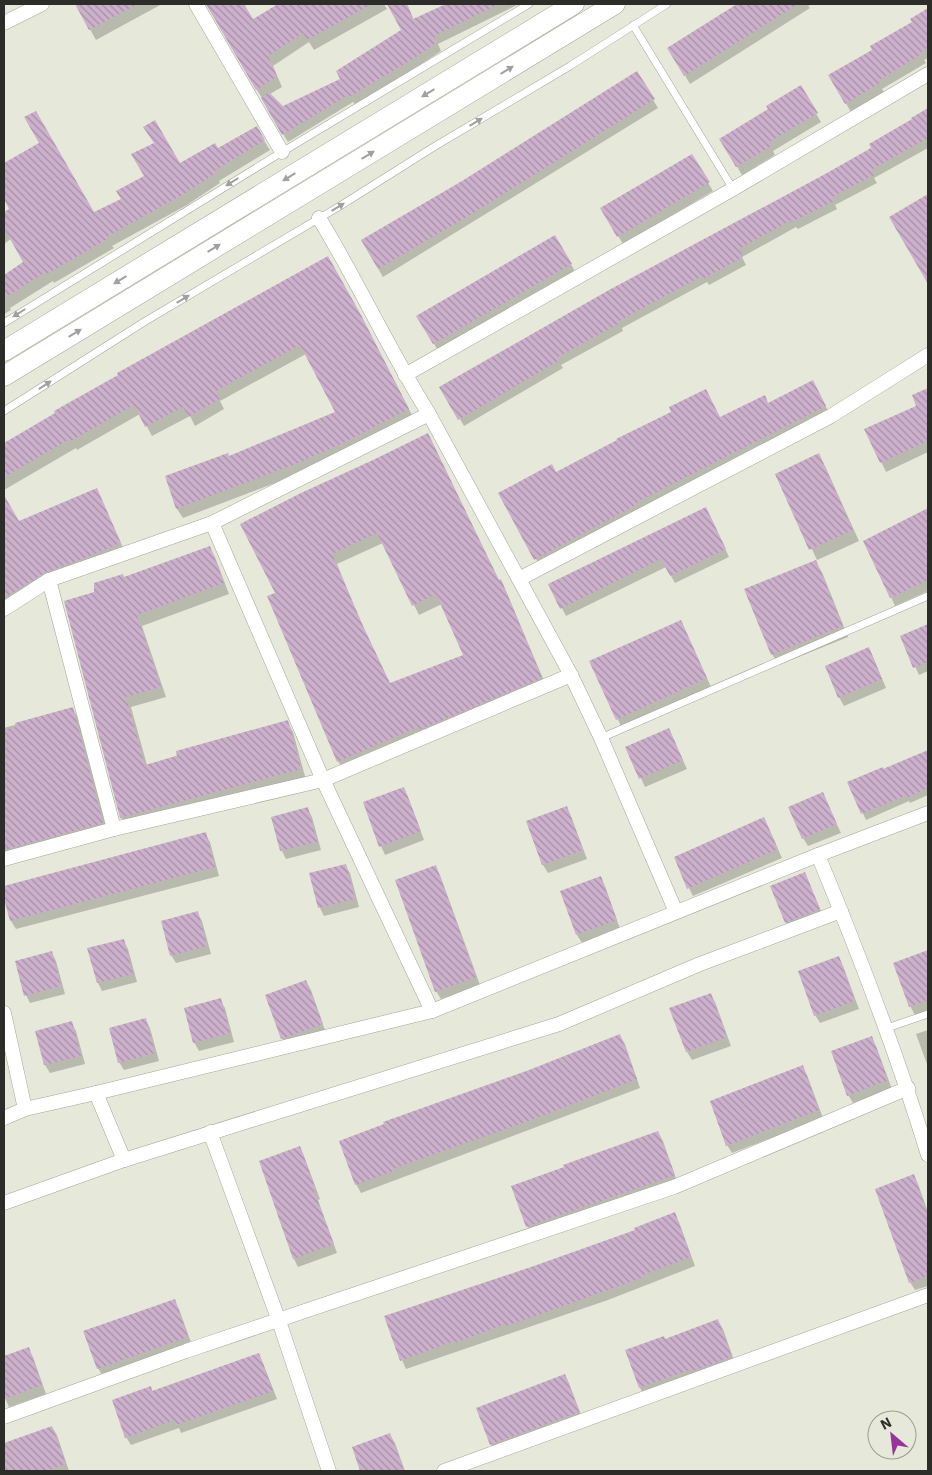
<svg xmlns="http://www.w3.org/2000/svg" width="932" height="1475" font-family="'IBM Plex Sans',sans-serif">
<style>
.shadow{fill:#0003;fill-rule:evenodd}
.building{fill:url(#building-back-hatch);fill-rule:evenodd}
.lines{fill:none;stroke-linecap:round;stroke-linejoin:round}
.service-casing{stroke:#a3a697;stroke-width:8}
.minor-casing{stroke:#a3a697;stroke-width:15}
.secondary-casing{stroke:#a3a697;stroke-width:21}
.service{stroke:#fff;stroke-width:7}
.minor{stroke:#fff;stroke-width:14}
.secondary{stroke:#fff;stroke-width:20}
.oneway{fill:#a0a09e}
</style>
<defs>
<pattern id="building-back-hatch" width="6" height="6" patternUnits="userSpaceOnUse" patternTransform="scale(1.25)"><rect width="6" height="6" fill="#ccb0cc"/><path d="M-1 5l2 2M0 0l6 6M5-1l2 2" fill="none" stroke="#a690a6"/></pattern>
</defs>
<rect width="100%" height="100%" fill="#e6e9da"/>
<g class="shadow">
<polygon points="76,4 162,4 96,40"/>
<polygon points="206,4 243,4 253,21 281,4 384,4 387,9 314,50 309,42 273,66 282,87 270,94 283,108 342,80 403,30 390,8 398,4 407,4 414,20 449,4 519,4 438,44 441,51 420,65 355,104 353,102 288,142"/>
<polygon points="740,4 813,4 808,6 810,8 690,84 669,48"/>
<polygon points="928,9 928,58 924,60 926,63 882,89 884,92 851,112 830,76 873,50 913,22 912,19"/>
<polygon points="637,73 658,108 383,277 362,241 463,182"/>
<polygon points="800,86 821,122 773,151 775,155 742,175 721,139 770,110"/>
<polygon points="928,109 928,148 874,178 877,183 835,205 837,209 798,229 796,227 742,257 746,265 709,285 707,282 622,328 623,331 561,365 563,368 464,426 441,387 873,148 914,120 913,118"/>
<polygon points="256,128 270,150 219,181 220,183 187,205 112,246 114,248 54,283 53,281 10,308 11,310 4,314 4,277 24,262 11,239 4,244 4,214 11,209 4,197 4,164 40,143 93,213 122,199 180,164 218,149"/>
<polygon points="692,156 713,191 623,244 602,209"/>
<polygon points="928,196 928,282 891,218"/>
<polygon points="555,237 576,273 439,352 417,316"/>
<polygon points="366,326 414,419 304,472 183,518 177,509 166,477 229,457 337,412 306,354 220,401 224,409 195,426 190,416 152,436 140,414 77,450 76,448 4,490 4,445 57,413"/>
<polygon points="928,389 928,452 886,472 866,430 918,406 913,395"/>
<polygon points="818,391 830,415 541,568 536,559 556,473 673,413 720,419"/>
<path d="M428,434l71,147 7,10 41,97 -203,84 -6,-11 -62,-167zM383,543l36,72 23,-11 23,52 -75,28 -27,-56 -26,-64z"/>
<polygon points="825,466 859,541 815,561 822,572 848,637 779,665 772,654 746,589 817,560 777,474"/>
<polygon points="96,489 125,552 87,569 4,610 4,498 19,522"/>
<polygon points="928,510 928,591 895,606 891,597 914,516"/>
<polygon points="710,516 729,557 675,583 666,567 566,616 550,585"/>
<polygon points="209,547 215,557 229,594 142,626 166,697 131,707 147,765 287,721 293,732 306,780 127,827 121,817 95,592 125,579"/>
<polygon points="681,621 711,687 622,728 590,662"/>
<polygon points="928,625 928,671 919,675 901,636"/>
<polygon points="873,657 886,688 844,706 839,697"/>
<polygon points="72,708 77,716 107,831 4,860 4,728"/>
<polygon points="669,730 687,769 645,787 627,747"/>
<polygon points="928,751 928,795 910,803 909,801 866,820 849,783 883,771"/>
<polygon points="404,789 408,797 424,840 385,855 381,846"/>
<polygon points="823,795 841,833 808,846 803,838"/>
<polygon points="566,807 571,816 587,859 548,873 543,865 527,822"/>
<polygon points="307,808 312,817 321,850 286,859 282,851 273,817"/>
<polygon points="764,818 782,858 693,896 689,888"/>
<polygon points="205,834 210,842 219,876 16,929 11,921 4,894 4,887"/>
<polygon points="345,865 350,873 359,907 324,916 320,908 311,874"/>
<polygon points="435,867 440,875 480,985 441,999 436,991"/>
<polygon points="805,874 824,918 791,931 786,922"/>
<polygon points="600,877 605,886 620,929 582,943 577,935"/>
<polygon points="197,912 202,921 211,954 176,963 171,955"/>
<polygon points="123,940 128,949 137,982 102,991 98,983"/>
<polygon points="928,951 928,1010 915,1015 910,1006 895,963"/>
<polygon points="52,953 56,961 65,994 30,1003 26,995"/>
<polygon points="839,958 843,966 859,1009 820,1023 815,1015"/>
<polygon points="306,981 311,990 326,1033 287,1047 282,1038"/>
<polygon points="710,994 715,1002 731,1046 692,1060 687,1052"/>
<polygon points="220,1000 225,1008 234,1042 199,1051 194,1042"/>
<polygon points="145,1019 150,1028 159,1061 124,1070 119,1062"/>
<polygon points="71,1022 76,1031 85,1064 50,1073 45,1065 36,1032"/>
<polygon points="928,1030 928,1067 916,1034"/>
<polygon points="620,1036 625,1044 640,1088 361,1193 356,1184 529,1072"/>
<polygon points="871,1038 876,1046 892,1089 853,1103 848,1095"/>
<polygon points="802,1067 807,1075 823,1118 732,1153 727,1145"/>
<polygon points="658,1132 663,1141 678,1184 532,1235 528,1227 513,1187"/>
<polygon points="300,1147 304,1156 320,1199 318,1200 337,1253 298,1267 294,1259 278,1216 280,1215"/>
<polygon points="914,1176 918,1184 928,1212 928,1286 915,1290 910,1282"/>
<polygon points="674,1214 679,1222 695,1266 608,1300 406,1369 402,1360 636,1231"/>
<polygon points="174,1300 179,1309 192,1345 103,1377 98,1368"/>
<polygon points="718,1321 723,1329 736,1366 645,1396 640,1388 627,1351 665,1340"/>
<polygon points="28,1349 33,1357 46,1394 9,1407 4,1396 4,1357"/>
<polygon points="259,1354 263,1363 277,1399 181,1433 179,1428 131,1445 126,1437 150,1387 153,1392"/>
<polygon points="565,1375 569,1383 583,1420 496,1453 491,1445"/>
<polygon points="52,1427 57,1435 69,1471 4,1471 4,1444"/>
<polygon points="390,1435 395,1443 405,1471 362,1471 353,1448"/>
</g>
<g class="building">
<polygon points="75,4 138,4 89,30"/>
<polygon points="206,4 244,4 253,19 278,4 372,4 307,40 303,33 268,56 277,76 256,90"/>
<polygon points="387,4 407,4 413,19 446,4 499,4 434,36 437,42 416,57 349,97 348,95 282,135 261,98 269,92 283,106 340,79 336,71 401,30"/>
<polygon points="737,4 798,4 684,76 667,48"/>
<polygon points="928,8 928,47 921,52 922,54 879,80 880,83 845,104 828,75 872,50 870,46 912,22 910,19"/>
<polygon points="637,71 655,99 470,215 378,269 361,240 462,181"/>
<polygon points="801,85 818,113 769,142 771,146 736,167 719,139 768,109 766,106"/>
<polygon points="928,108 928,138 871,170 874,175 832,197 834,201 792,222 791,220 739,249 743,257 703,279 702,276 619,321 620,323 558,357 560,360 458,420 439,387 609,290 827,173 871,148 869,144 912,119 911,118"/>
<polygon points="36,111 94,212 121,199 116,191 144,176 131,154 154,143 143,127 155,120 180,163 215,143 218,148 257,126 265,140 214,171 216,173 182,195 108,236 109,238 47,274 46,272 4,298 4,275 23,262 4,228 4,212 9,209 4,199 4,163 39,143 24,117"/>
<polygon points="692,154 710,182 617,237 600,208"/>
<polygon points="928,194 928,284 889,217"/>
<polygon points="555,235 572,264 433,344 416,316"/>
<polygon points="328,256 361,315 409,409 341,444 298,463 176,509 165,476 228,453 229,456 335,412 300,345 216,391 220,399 188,417 183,407 145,427 134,405 71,441 70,439 4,477 4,443 55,413 54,411 118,375 117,373"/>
<polygon points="813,380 826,406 637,502 638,504 534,560 498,493 552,464 556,472 617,440 616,439 671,412 669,407 706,389 720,417 765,395 768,403"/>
<polygon points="928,388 928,441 880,463 864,429 916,406 912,395"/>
<path d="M428,433l71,147 2,-1 41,99 -123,52 -1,-3 -81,35 -70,-166 8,-3 -35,-69 61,-31 72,-33zM377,533l35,73 24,-12 27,61 -73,28 -26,-55 -32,-74z"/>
<polygon points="819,453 853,530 809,550 775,474"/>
<polygon points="97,488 121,543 82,559 46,572 4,598 4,495 19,521"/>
<polygon points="706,507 726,549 670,576 661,559 560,609 548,584"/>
<polygon points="928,508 928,580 890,598 863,541"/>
<polygon points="210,546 224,583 137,615 161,687 126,697 145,765 177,756 176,751 288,720 301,769 120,818 64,601 94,592 94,583 123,574 124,577"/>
<polygon points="816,560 843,626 771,655 744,589"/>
<polygon points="681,620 707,678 616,720 589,661"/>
<polygon points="928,624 928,662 913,668 900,636"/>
<polygon points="869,647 882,679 838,698 825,666"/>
<polygon points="73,707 103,823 4,850 4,730 16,727 15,723"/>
<polygon points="669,728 683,760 639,779 625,747"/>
<polygon points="928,750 928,788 906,798 905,796 861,814 847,782 883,767 883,769"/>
<polygon points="404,787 421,831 379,847 363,802"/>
<polygon points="823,792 837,824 802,839 788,807"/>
<polygon points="567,806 583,850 542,865 526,821"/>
<polygon points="308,807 317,842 280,851 271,817"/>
<polygon points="764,817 778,849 687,889 674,857"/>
<polygon points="206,832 215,867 10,921 4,899 4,886"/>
<polygon points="346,864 355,899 318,908 309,873"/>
<polygon points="436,865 476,977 435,992 395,880"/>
<polygon points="805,872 820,909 785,923 770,886"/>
<polygon points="601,876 617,920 576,935 560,891"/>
<polygon points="198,911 207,946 170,956 161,921"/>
<polygon points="124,939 133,974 97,983 87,948"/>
<polygon points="928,950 928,1000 909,1007 893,963"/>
<polygon points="52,951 61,986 24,996 15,961"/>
<polygon points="839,956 855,1001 814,1016 798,971"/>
<polygon points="306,980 323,1024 281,1039 265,995"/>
<polygon points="711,993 727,1037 686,1052 669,1008"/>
<polygon points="221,998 230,1033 193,1043 184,1008"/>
<polygon points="146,1018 155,1053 118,1063 109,1028"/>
<polygon points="72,1021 81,1056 44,1065 35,1031"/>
<polygon points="620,1034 637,1079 534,1119 395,1168 396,1170 355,1185 339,1141 384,1124 383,1122 529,1070"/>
<polygon points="872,1036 888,1080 847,1096 831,1051"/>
<polygon points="803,1065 819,1110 726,1146 710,1101"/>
<polygon points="658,1131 675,1175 526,1227 511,1186 564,1167 563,1165"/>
<polygon points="300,1146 316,1190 314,1191 334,1244 293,1259 259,1161"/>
<polygon points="914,1174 928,1214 928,1276 909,1283 875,1189"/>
<polygon points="675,1212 691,1257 643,1275 644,1277 555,1309 506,1326 505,1324 455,1343 454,1341 400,1361 384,1316 531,1267 635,1230 634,1228"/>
<polygon points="175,1299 188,1337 97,1369 83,1331"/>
<polygon points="718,1319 732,1357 693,1371 692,1369 639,1388 625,1350 664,1336 665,1339"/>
<polygon points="29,1347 42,1385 4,1399 4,1356"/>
<polygon points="259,1353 273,1391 176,1425 174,1420 125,1438 112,1400 151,1386 152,1391"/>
<polygon points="565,1374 579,1412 490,1445 476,1408"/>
<polygon points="52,1426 66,1464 45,1471 4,1471 4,1443"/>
<polygon points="390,1433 404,1471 360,1471 352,1447"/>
</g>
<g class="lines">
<g class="service-casing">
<g id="service">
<polyline points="633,25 733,189"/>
<polyline points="4,323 282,152 529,4"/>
<polyline points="4,411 144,322 340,206 432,148 570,66 667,4"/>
<polyline points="601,738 928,596"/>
<polyline points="887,1028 928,1014"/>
</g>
</g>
<g class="minor-casing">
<g id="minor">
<polyline points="196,4 282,152"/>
<polyline points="4,23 42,4"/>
<path d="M319,218c39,64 70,132 110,196l142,261 30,63 75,174"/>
<polyline points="405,375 733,189 928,74"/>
<polyline points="212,523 323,780 432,1011"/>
<polyline points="519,579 831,416 928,355"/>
<polyline points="49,580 114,829"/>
<polyline points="4,609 49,580 212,523 429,414"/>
<polyline points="818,855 928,813"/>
<polyline points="4,859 114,829 323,780 571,675"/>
<polyline points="4,1013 25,1109"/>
<polyline points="96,1093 124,1160"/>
<path d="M4,1118l21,-9 71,-16 336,-82 386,-156c41,99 79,198 110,300"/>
<polyline points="210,1132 279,1321 329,1471"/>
<polyline points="4,1203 124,1160 559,1024 700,964 841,911"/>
<polyline points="4,1417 186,1351 674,1187 908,1088"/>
<polyline points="444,1471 928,1295"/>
</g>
</g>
<g class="secondary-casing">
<g id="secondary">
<polyline points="4,351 574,4"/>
<polyline points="4,376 615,4"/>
</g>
</g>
<use href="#service" class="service"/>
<use href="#minor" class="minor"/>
<use href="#secondary" class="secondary"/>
</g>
<defs><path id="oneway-solid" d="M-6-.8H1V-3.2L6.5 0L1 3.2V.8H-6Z" transform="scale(1.25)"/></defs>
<g class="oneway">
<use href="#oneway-solid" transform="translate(507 70) rotate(-31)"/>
<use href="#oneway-solid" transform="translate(428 93) rotate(149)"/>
<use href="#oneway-solid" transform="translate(476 122) rotate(-31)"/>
<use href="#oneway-solid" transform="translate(368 155) rotate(-31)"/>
<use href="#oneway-solid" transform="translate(289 177) rotate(149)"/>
<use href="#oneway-solid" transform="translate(232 182) rotate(148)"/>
<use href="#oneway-solid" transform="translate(338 207) rotate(-31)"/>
<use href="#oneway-solid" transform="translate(214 248) rotate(-31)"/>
<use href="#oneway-solid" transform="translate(120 280) rotate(149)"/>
<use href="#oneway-solid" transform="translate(183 299) rotate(-31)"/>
<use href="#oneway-solid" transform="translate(19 313) rotate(148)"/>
<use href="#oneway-solid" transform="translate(75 333) rotate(-31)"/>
<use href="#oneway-solid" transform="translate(45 385) rotate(-33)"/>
</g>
<rect width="932" height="1475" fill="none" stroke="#2c2d28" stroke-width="10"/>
<g transform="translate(892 1435) rotate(332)"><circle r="24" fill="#e6e9da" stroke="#9c9e93"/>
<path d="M0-4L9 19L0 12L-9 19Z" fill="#96349b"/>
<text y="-8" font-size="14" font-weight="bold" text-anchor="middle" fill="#2c2d28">N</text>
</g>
</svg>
